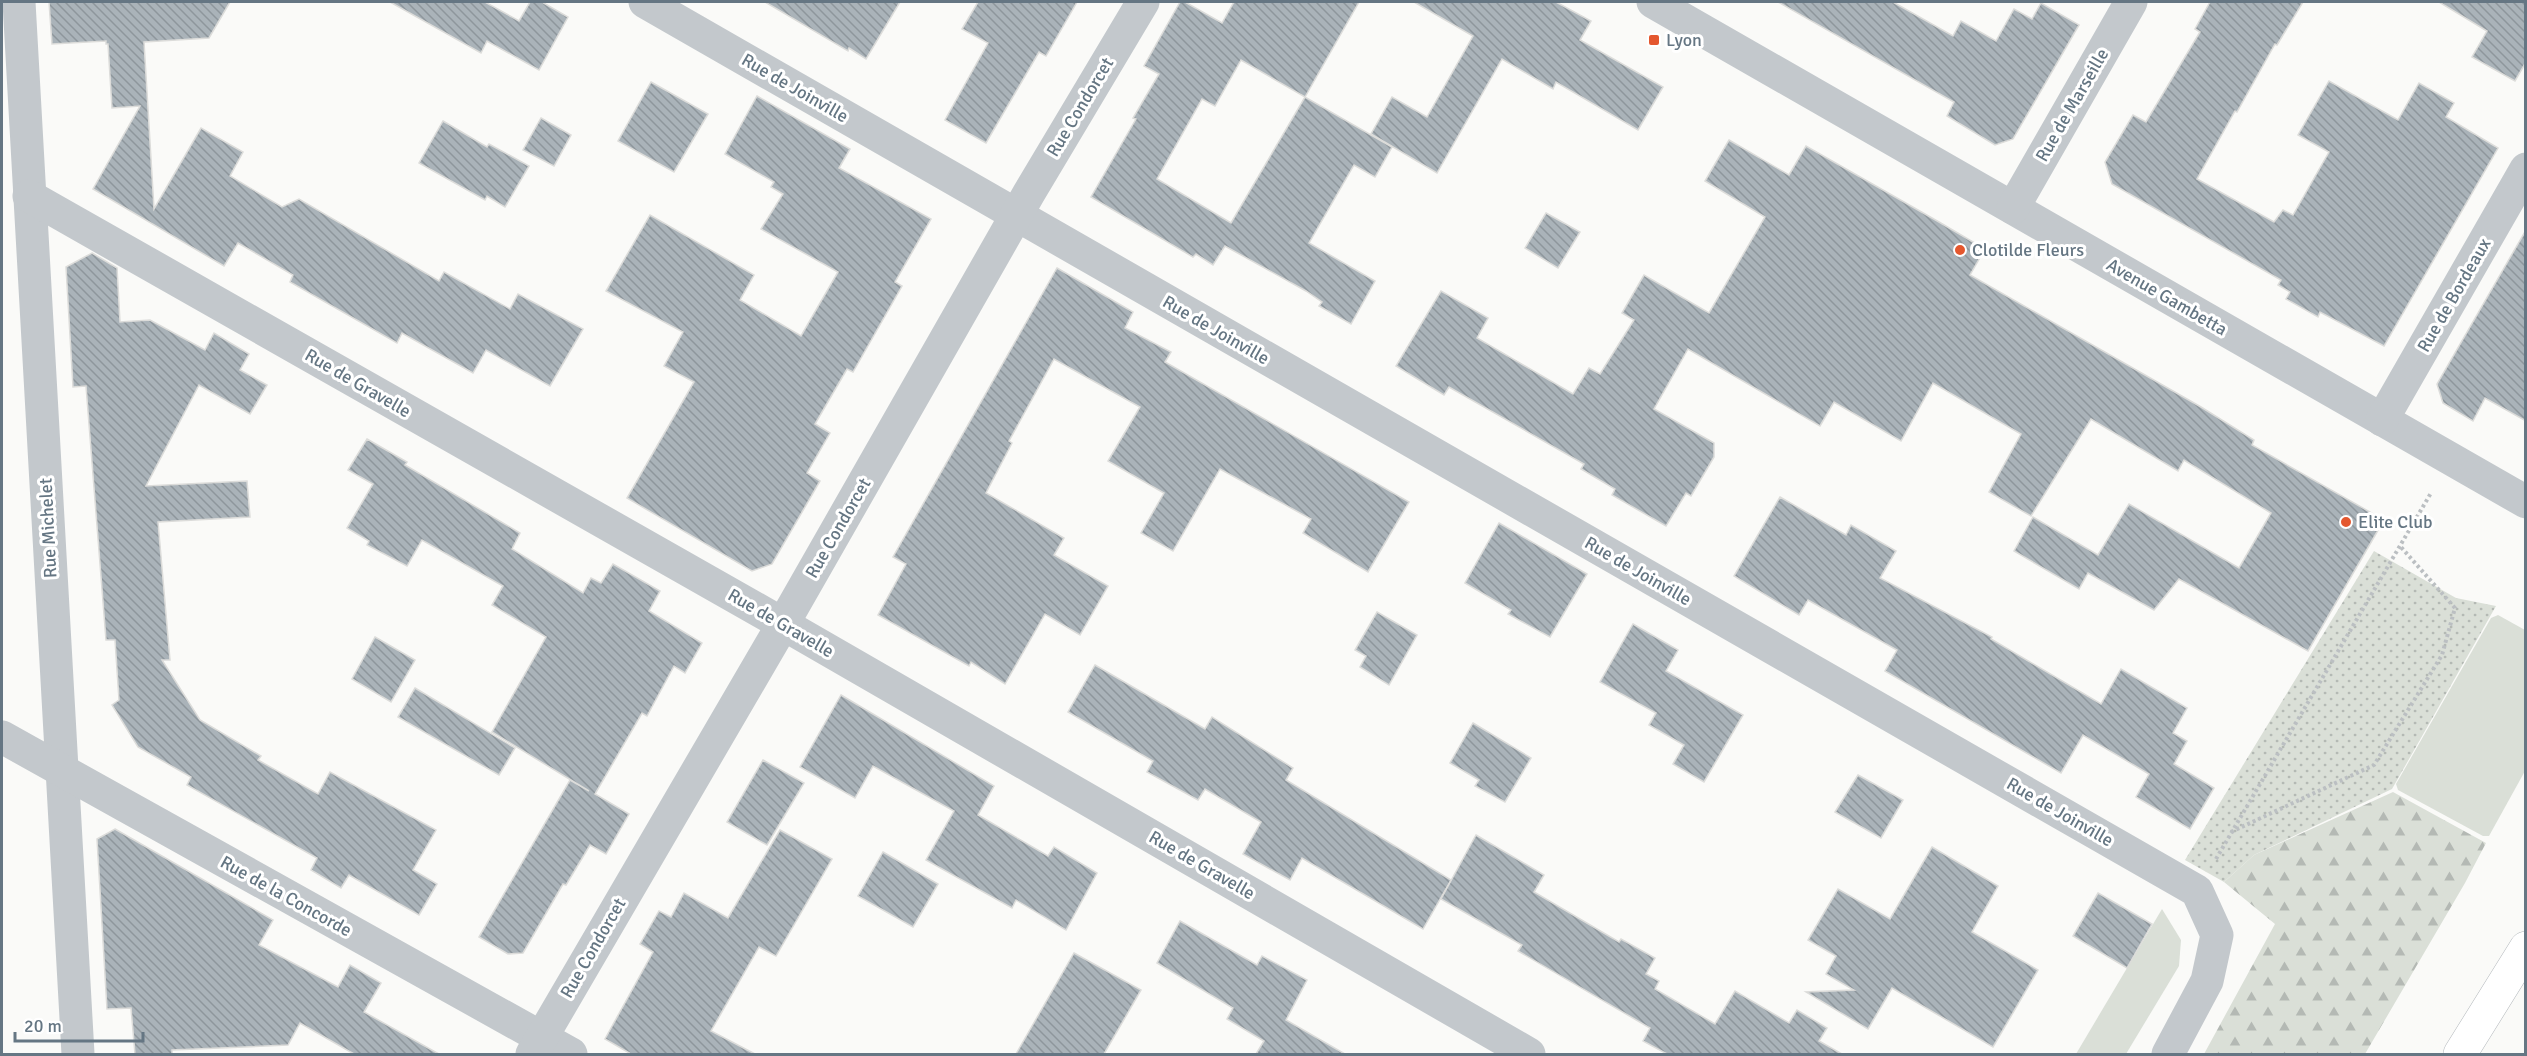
<svg xmlns="http://www.w3.org/2000/svg" width="2527" height="1056" font-family="Signika,sans-serif">
<style>
.green{fill:#dadfd7}
.forest{fill:url(#forest-firs)}
.park{fill:url(#park-dots)}
.building{fill:url(#building-back-hatch);stroke:#dcdcda;stroke-width:1.5}
.lines{fill:none;stroke-linecap:round;stroke-linejoin:round}
.highway-casing{stroke:#b4b9bd;stroke-width:34}
.path{stroke:#bbbfc2;stroke-width:4;stroke-dasharray:3 3;stroke-linecap:butt}
.minor{stroke:#c3c8cc;stroke-width:33}
.highway{stroke:#fff;stroke-width:33}
.poi-dot{fill:#e4572e;stroke:#fff;stroke-width:2}
.labels{text-anchor:middle;stroke-width:6;stroke-linejoin:round;paint-order:stroke}
.poi-label{font-size:18px;fill:#657683;stroke:#fff;text-anchor:start}
.street-label{font-size:18px;fill:#657683;stroke:#fff}
</style>
<defs>
<pattern id="forest-firs" width="22" height="20" patternUnits="userSpaceOnUse" patternTransform="scale(1.5)"><rect width="22" height="20" fill="#dadfd7"/><path d="M5 1l3.5 6h-7zM16 11l3.5 6h-7z" fill="#b4b9b4"/></pattern>
<pattern id="park-dots" width="8" height="8" patternUnits="userSpaceOnUse" patternTransform="scale(1.5)"><rect width="8" height="8" fill="#dadfd7"/><path d="M2 2h.1M6 6h.1" fill="none" stroke="#b4b9b4" stroke-width="1.8" stroke-linecap="round"/></pattern>
<pattern id="building-back-hatch" width="6" height="6" patternUnits="userSpaceOnUse" patternTransform="scale(1.5)"><rect width="6" height="6" fill="#aab3b9"/><path d="M-1 5l2 2M0 0l6 6M5-1l2 2" fill="none" stroke="#8e969c"/></pattern>
</defs>
<rect width="100%" height="100%" fill="#fafaf8"/>
<g class="green">
<polygon points="2498,615 2525,630 2525,771 2489,836 2483,836 2398,790 2396,784 2491,618"/>
<polygon points="2162,909 2181,940 2179,966 2126,1054 2076,1054"/>
</g>
<polygon class="forest" points="2393,792 2486,843 2465,883 2365,1054 2204,1054 2275,924 2224,882 2254,855"/>
<polygon class="park" points="2374,551 2456,598 2496,606 2392,789 2254,855 2224,882 2185,860"/>
<g class="building">
<polygon points="49,2 230,2 209,38 144,42 154,209 201,128 243,152 230,176 282,207 299,199 439,281 444,272 510,309 518,294 583,329 550,386 486,350 473,373 402,333 397,343 290,282 293,275 238,243 224,266 93,189 140,106 112,108 108,44 106,44 106,41 52,44"/>
<polygon points="390,2 485,2 519,21 530,2 542,2 568,17 539,70 487,41 481,53"/>
<polygon points="765,2 900,2 866,59 849,48 848,51"/>
<polygon points="978,2 1077,2 1046,56 1039,52 986,143 945,120 988,43 962,29"/>
<polygon points="1180,2 1185,2 1222,23 1234,2 1359,2 1305,97 1241,60 1215,106 1202,99 1157,179 1231,223 1305,97 1392,147 1375,177 1354,165 1309,243 1375,281 1351,324 1319,306 1322,302 1306,291 1225,246 1213,265 1196,254 1193,257 1091,197 1136,119 1133,118 1159,74 1144,66"/>
<polygon points="1414,2 1556,2 1591,21 1580,40 1663,87 1638,130 1556,82 1553,89 1502,59 1437,173 1371,134 1392,97 1427,117 1473,36"/>
<polygon points="1778,2 1893,2 1953,36 1961,21 1996,41 2014,9 2032,19 2041,3 2079,25 2013,139 1995,145 1947,116 1954,102"/>
<polygon points="2210,2 2303,2 2277,45 2275,44 2237,112 2235,111 2197,179 2274,222 2283,210 2293,215 2329,152 2298,135 2329,81 2398,120 2419,83 2454,103 2446,117 2498,148 2384,346 2320,312 2318,317 2286,299 2290,292 2278,285 2281,280 2112,184 2105,162 2133,115 2146,122 2200,32 2195,29"/>
<polygon points="2439,2 2526,2 2526,62 2515,81 2472,57 2487,31"/>
<polygon points="651,82 708,114 674,172 618,141"/>
<polygon points="757,96 850,149 839,168 931,219 895,282 902,286 853,372 847,369 815,424 830,433 807,473 820,481 772,564 752,571 627,498 694,382 664,366 683,332 606,291 650,215 754,275 740,300 801,336 838,272 761,229 783,194 771,187 774,182 725,154"/>
<polygon points="541,118 571,135 554,166 523,150"/>
<polygon points="443,121 487,147 489,144 529,166 505,207 487,196 485,200 419,163"/>
<polygon points="1729,140 1789,175 1806,146 1939,222 1985,249 1970,275 2201,407 2254,440 2252,445 2384,520 2308,651 2179,579 2154,610 2088,573 2079,589 2014,551 2033,517 2098,555 2129,504 2239,568 2271,513 2184,460 2178,471 2091,419 2031,516 1989,492 2021,434 1933,383 1901,441 1834,402 1820,426 1688,349 1654,409 1714,443 1714,457 1691,496 1686,493 1666,526 1612,495 1615,489 1581,469 1584,464 1449,387 1444,395 1396,366 1441,291 1488,318 1477,338 1573,394 1589,368 1600,374 1634,320 1622,313 1644,275 1709,313 1765,217 1705,181"/>
<polygon points="1546,213 1580,232 1558,268 1525,248"/>
<polygon points="2526,230 2526,421 2485,398 2473,421 2443,403 2437,384"/>
<polygon points="92,253 117,268 120,322 150,320 205,350 214,333 249,354 240,370 267,385 250,414 199,385 146,486 247,481 250,517 158,522 170,660 162,660 200,720 261,756 258,760 318,794 330,772 436,830 413,870 437,884 419,915 349,875 341,888 311,870 317,858 187,785 191,777 138,747 112,705 119,700 115,640 106,640 86,386 73,387 66,267"/>
<polygon points="1057,268 1133,312 1125,328 1171,352 1165,362 1409,502 1368,572 1303,533 1311,519 1220,469 1173,551 1141,533 1164,493 1108,461 1140,407 1054,359 1009,441 1012,443 986,493 1064,538 1054,555 1108,586 1080,635 1045,614 1005,684 971,662 969,666 878,615 906,564 893,557"/>
<polygon points="367,439 407,462 405,465 520,533 512,549 583,593 591,578 601,583 613,564 660,591 649,611 702,643 685,673 674,666 647,716 642,713 595,794 629,814 606,854 590,845 566,885 563,884 523,953 508,954 479,937 570,780 589,791 492,732 546,637 492,605 503,586 422,540 407,566 367,545 369,541 347,528 373,484 348,470"/>
<polygon points="1780,497 1846,535 1851,525 1896,551 1880,578 1992,637 1991,639 2101,704 2121,669 2187,708 2173,733 2187,741 2174,764 2214,788 2190,829 2136,797 2149,774 2083,735 2061,773 1885,671 1897,650 1808,600 1799,615 1734,576"/>
<polygon points="1499,523 1587,574 1550,637 1508,614 1511,610 1465,583"/>
<polygon points="1377,612 1417,635 1389,685 1360,667 1366,656 1355,650"/>
<polygon points="1633,624 1678,650 1666,671 1743,715 1704,782 1673,764 1684,745 1649,725 1656,713 1600,682"/>
<polygon points="375,637 415,660 391,702 352,679"/>
<polygon points="1095,665 1205,729 1212,717 1293,768 1286,780 1451,880 1423,929 1302,858 1290,880 1243,854 1261,822 1205,789 1198,800 1147,772 1153,761 1068,712"/>
<polygon points="415,688 515,748 499,775 398,717"/>
<polygon points="841,695 994,786 978,815 1048,856 1054,847 1097,873 1066,930 1016,900 1012,908 926,860 954,811 873,766 855,798 800,767"/>
<polygon points="1473,723 1531,758 1505,802 1475,786 1479,780 1450,763"/>
<polygon points="763,760 804,783 767,845 727,822"/>
<polygon points="1858,775 1903,800 1881,838 1835,812"/>
<polygon points="115,829 273,920 259,945 338,987 350,965 381,983 364,1012 439,1054 354,1054 300,1023 288,1045 172,1050 172,1054 135,1054 131,1008 107,1009 97,839"/>
<polygon points="780,830 832,859 776,956 759,947 711,1031 755,1054 631,1054 605,1039 653,952 640,944 659,911 671,917 684,893 728,918"/>
<polygon points="1476,835 1544,875 1534,892 1619,942 1621,939 1655,958 1646,974 1659,981 1655,989 1715,1024 1735,991 1789,1023 1797,1010 1827,1028 1819,1041 1842,1054 1667,1054 1643,1041 1650,1028 1518,951 1522,945 1441,899"/>
<polygon points="1932,847 1998,886 1972,932 2038,970 1993,1047 1892,988 1868,1029 1806,992 1854,990 1826,974 1836,956 1808,940 1838,889 1890,919"/>
<polygon points="883,852 938,884 913,927 858,896"/>
<polygon points="2098,893 2152,924 2127,968 2073,936"/>
<polygon points="1180,921 1257,965 1262,956 1307,980 1286,1020 1345,1054 1256,1054 1264,1041 1227,1019 1233,1008 1157,963"/>
<polygon points="1074,953 1141,990 1104,1054 1016,1054"/>
</g>
<g class="lines">
<g class="highway-casing">
<polyline id="highway" points="2460,1054 2526,948"/>
</g>
<g class="path">
<polyline points="2231,832 2374,765 2442,655 2455,608 2400,546"/>
<polyline points="2216,859 2431,493"/>
</g>
<g class="minor">
<polyline points="19,2 78,1054"/>
<polyline points="645,2 2197,891 2217,935 2207,981 2168,1054"/>
<polyline points="1653,2 2526,502"/>
<polyline points="29,196 783,624 1529,1054"/>
<polyline points="2013,208 2131,2"/>
<polyline points="2382,420 2526,169"/>
<polyline points="2,737 571,1054"/>
<polyline points="532,1054 783,624 1029,193 1143,2"/>
</g>
<use href="#highway" class="highway"/>
</g>
<g class="poi-dot">
<rect x="1648" y="34" width="12" height="12" rx="3"/>
<circle cx="1960" cy="250" r="6"/>
<circle cx="2346" cy="522" r="6"/>
</g>
<g class="labels">
<g class="poi-label">
<text x="1666" y="46">Lyon</text>
<text x="1972" y="256">Clotilde Fleurs</text>
<text x="2358" y="528">Elite Club</text>
</g>
<g class="street-label">
<text transform="translate(795 88) rotate(30)" y="6">Rue de Joinville</text>
<text transform="translate(2072 105) rotate(-60)" y="6">Rue de Marseille</text>
<text transform="translate(1080 107) rotate(-59)" y="6">Rue Condorcet</text>
<text transform="translate(2454 295) rotate(-60)" y="6">Rue de Bordeaux</text>
<text transform="translate(2167 297) rotate(30)" y="6">Avenue Gambetta</text>
<text transform="translate(1216 330) rotate(30)" y="6">Rue de Joinville</text>
<text transform="translate(358 383) rotate(30)" y="6">Rue de Gravelle</text>
<text transform="translate(48 528) rotate(-93)" y="6">Rue Michelet</text>
<text transform="translate(838 528) rotate(-60)" y="6">Rue Condorcet</text>
<text transform="translate(1638 571) rotate(30)" y="6">Rue de Joinville</text>
<text transform="translate(781 623) rotate(30)" y="6">Rue de Gravelle</text>
<text transform="translate(2060 812) rotate(30)" y="6">Rue de Joinville</text>
<text transform="translate(1202 865) rotate(30)" y="6">Rue de Gravelle</text>
<text transform="translate(286 896) rotate(29)" y="6">Rue de la Concorde</text>
<text transform="translate(593 948) rotate(-60)" y="6">Rue Condorcet</text>
</g>
</g>
<rect width="2527" height="1056" fill="none" stroke="#657683" stroke-width="6"/>
<path d="M15 1032v9h128v-9" fill="none" stroke="#657683" stroke-width="3"/>
<text x="24" y="1032" font-size="18" fill="#657683" stroke="#ffffff" stroke-width="4.5" paint-order="stroke">20 m</text>
</svg>
